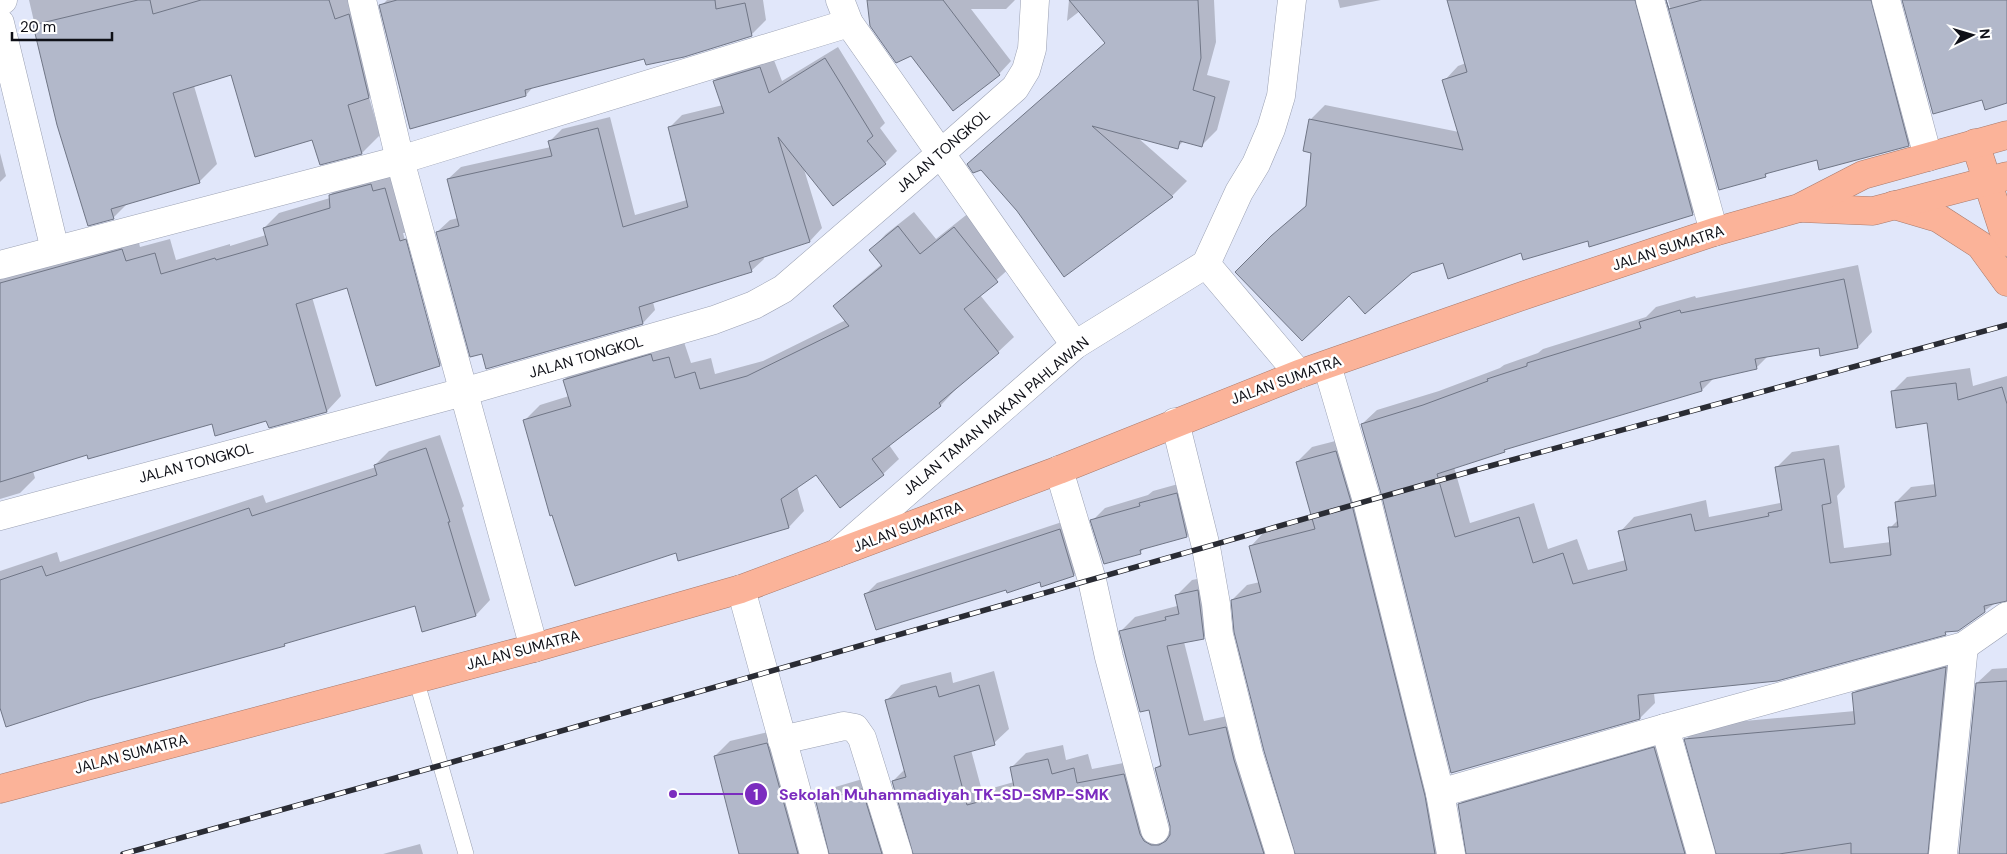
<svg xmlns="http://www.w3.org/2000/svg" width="2007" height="854" font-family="'DM Sans',sans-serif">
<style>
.shadow{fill:#0003;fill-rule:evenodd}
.building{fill:#b2b8ca;stroke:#707686}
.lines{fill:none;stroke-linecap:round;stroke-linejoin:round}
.lane-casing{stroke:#9ba1b3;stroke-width:16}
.street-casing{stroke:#9ba1b3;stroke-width:29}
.highway-casing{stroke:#a87a6c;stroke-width:29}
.lane{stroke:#fff;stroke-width:15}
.street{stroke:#fff;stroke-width:28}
.highway{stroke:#fbb399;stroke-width:28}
.rail-casing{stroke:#2a2c34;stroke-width:5.5}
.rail{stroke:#fff;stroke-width:4;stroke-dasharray:11;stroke-linecap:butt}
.labels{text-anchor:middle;stroke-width:5;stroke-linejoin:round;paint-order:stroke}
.street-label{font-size:15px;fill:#0f1017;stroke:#fff}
.leader{fill:none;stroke:#7b2cbf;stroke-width:2}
.callout-dot{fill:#7b2cbf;stroke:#fff;stroke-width:2}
.mark-label{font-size:15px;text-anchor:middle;font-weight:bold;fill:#fff}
.callout-label{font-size:16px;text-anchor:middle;font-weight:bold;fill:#7b2cbf;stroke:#fff;stroke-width:5;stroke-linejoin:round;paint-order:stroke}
</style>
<rect width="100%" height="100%" fill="#e1e7fa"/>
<g class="shadow">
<polygon points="29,0 352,0 387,79 369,97 380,135 362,153 321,163 313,138 232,74 194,86 217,164 199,182 129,202 113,218 58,125"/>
<polygon points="387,0 397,0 397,1 402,0 763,0 766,20 751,35 645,57 534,86 526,95 381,6"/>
<polygon points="869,0 1015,0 1006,9 971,9 1011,61 999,74 953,110"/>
<polygon points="1069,0 1214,0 1216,42 1207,75 1230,81 1217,130 1202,145 1184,141 1177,147 1137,137 1187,181 1172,196 1065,275 984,149 1026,113 1057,115 1060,84 1106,42 1080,11 1067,21"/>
<polygon points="1338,0 1381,0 1340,8"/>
<polygon points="1448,0 1652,0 1707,199 1692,214 1588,239 1522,252 1444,261 1288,222 1307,205 1313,152 1311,119 1325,105 1459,132 1444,81 1458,66 1466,63"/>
<polygon points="1668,0 1888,0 1923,130 1908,145 1817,159 1769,172 1765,176 1719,188"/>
<polygon points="838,47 885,123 880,128 897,151 885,163 803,166 822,228 810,241 763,256 764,259 751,271 653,302 655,310 643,323 437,232 450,220 458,218 448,179 461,167 551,147 550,141 562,129 610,117 635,215 687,200 670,127 682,115 723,105 714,81 726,69 772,55 782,81"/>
<polygon points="0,153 6,176 0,182"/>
<path d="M400,174l55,176 -15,15 -92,-78 -36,10 29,99 -14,15 -60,8 -54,4 -125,31 -55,17 2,7 -15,15 -20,6v-225l137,-39 3,12 30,-8 6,21 54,-16v2l36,-11 -2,-7 15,-15 51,-15v-3l15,-14zM403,233h2l34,125h-2z"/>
<polygon points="914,212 936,239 970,212 1013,265 980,295 1014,337 998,352 955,388 956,389 941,405 889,445 899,459 883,474 816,473 797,486 804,511 789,527 677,551 525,420 540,405 569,396 564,380 580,364 684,342 691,363 711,358 715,374 763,361 846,320 835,306 850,291 882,264 871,250 886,234"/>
<polygon points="1858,265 1872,332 1858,347 1820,346 1769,355 1757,367 1714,378 1702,390 1507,448 1504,451 1454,467 1470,523 1534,503 1548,549 1577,539 1588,570 1626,560 1620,532 1634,517 1706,500 1709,517 1780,503 1782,501 1777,467 1792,452 1839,445 1845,487 1837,496 1844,548 1891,542 1890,528 1899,519 1896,502 1911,487 1936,484 1928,422 1892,392 1907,377 1970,368 1973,386 2007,376 2007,599 1997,602 1957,630 1654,693 1655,703 1640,718 1383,497 1362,424 1377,410 1439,391 1500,368 1504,365 1538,353 1543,349 1646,317 1656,307 1695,296 1696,298"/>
<polygon points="440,435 464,506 462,508 490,600 476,615 423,631 416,604 287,642 284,645 0,704 0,571 57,552 60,562 263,495 266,503 376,467 375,465 389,451"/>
<polygon points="1351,437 1460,854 1296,854 1232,600 1247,585 1260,582 1251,546 1265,531 1313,519 1297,462 1312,447"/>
<polygon points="1189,481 1200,523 1187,536 1145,547 1140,553 1092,521 1105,508 1148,495 1153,491"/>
<polygon points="1071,519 1085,564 1074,575 1042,585 1041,580 866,594 877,583"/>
<polygon points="1212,576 1218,623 1203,638 1184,642 1204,721 1241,713 1290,854 914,854 893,781 905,769 887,700 901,685 951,672 953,683 994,671 1009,729 994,743 971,750 982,791 1014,782 1011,768 1026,753 1063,745 1066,760 1088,754 1092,769 1139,760 1166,831 1171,831 1156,768 1162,763 1150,708 1121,631 1135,617 1177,606 1178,605 1177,595 1192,580"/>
<polygon points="1960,653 1954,854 1717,854 1686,739 1701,725 1855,711 1854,693 1869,678"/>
<polygon points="2007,668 2007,854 1960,854 1977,683 1992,669"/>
<polygon points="781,729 824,854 740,854 715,756 730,741"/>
<polygon points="1669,733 1711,854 1467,854 1459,805 1474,790"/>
<polygon points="876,775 908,854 830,854 817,803 832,788"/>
<polygon points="420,844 423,854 383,854"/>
</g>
<g class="building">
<polygon points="138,0 150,0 153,14 201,0 329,0 335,19 349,14 369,98 348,105 362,154 320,165 312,140 255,157 231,75 173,93 200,183 111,209 114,219 88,226 57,125 33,25"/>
<polygon points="397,0 715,0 716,9 745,3 752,36 684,57 646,65 644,59 525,90 526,96 410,129 379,5"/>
<polygon points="867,0 943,0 1000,75 953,111 911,56 896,63 870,26"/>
<polygon points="1069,0 1198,0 1201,58 1193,90 1215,97 1202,147 1180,141 1178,149 1092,126 1173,197 1064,277 1017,211 981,170 973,173 967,164 1105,43"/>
<polygon points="1447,0 1635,0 1693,215 1589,247 1588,241 1523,260 1521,253 1448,279 1443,263 1412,273 1365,314 1349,296 1302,341 1235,272 1271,236 1306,206 1311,153 1303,151 1309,119 1463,150 1442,80 1467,72"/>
<polygon points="1666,0 1669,9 1702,0 1871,0 1909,146 1819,170 1817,160 1765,174 1766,177 1719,190"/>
<polygon points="1902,0 2007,0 2007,103 1985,110 1982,100 1933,114"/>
<polygon points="825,58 873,136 867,141 886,164 833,206 778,137 810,242 749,262 752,272 639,307 643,324 486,369 482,354 470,357 436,232 459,226 447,179 552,156 548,141 598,128 623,227 688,207 668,127 724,113 713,81 760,67 769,93"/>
<polygon points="371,184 373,191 385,188 400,241 406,239 440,366 376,386 347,288 296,304 327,412 269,428 266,421 215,436 212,424 88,459 87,455 0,482 0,283 122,249 126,261 155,253 161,274 215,258 216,260 268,245 263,228 330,208 329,195"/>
<polygon points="898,226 920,254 954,227 998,282 964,309 999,353 939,403 941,406 872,459 884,475 840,508 816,475 781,499 789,528 678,561 676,553 575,586 552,515 550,516 523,420 571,406 563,380 651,354 653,361 669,357 675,378 695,372 700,389 747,376 849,326 833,306 882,266 869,250"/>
<polygon points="1844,279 1858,348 1820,356 1819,348 1755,359 1757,369 1700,382 1702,391 1504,450 1505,452 1437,474 1455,537 1519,517 1533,563 1563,553 1573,584 1627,570 1618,531 1691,514 1695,531 1769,516 1768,513 1782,510 1775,467 1824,459 1831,503 1822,505 1830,563 1891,555 1888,527 1898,527 1895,502 1936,496 1927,423 1896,428 1891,391 1956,383 1958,400 2002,387 2007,404 2007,601 1984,606 1985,612 1958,631 1945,632 1946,635 1777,681 1638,695 1640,719 1451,773 1382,497 1361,424 1423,405 1488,381 1487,379 1527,366 1527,363 1641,328 1639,322 1680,310 1681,313"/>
<polygon points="426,448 450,522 448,522 476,616 422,632 415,606 284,644 285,646 89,700 6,727 0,708 0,580 42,566 46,576 249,508 252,516 377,475 374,465"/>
<polygon points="1336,451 1352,505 1425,796 1435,854 1295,854 1264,751 1234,632 1231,600 1261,592 1249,546 1315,529 1296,462"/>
<polygon points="1177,493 1187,537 1140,550 1141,554 1104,564 1090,520 1140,506 1139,503"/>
<polygon points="1060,529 1074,576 1041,587 1040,582 1007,593 1006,590 876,630 864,594"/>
<polygon points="1198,590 1204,639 1167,646 1189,735 1226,727 1234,760 1264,854 913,854 892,781 906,777 885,700 936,686 939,697 979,685 995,745 954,756 967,805 1015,792 1010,767 1048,759 1052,774 1074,768 1077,783 1124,774 1140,834 1144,841 1151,845 1159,845 1166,841 1170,835 1170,826 1155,768 1161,766 1149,710 1140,712 1119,631 1166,620 1165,617 1179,614 1175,595"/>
<polygon points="1946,667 1928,854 1851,854 1851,843 1779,854 1716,854 1684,739 1855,724 1852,693"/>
<polygon points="2007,681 2007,854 1959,854 1976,683"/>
<polygon points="767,743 768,746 798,854 739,854 714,756"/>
<polygon points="1654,747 1685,854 1466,854 1458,804"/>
<polygon points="862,789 882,854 829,854 816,802"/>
</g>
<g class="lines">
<g class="lane-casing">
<polyline id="lane" points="416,679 466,854"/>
</g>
<g class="street-casing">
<g id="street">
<polyline points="362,0 400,160 534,648"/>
<polyline points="840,0 849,23 1075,345"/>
<polyline points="1650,0 1714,232"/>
<polyline points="1886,0 1928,157"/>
<polyline points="0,1 3,0"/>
<polyline points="0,23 55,250"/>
<polyline points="1206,264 1299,374"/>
<polyline points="0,265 400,160 849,23"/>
<polyline points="1327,365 1367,501 1440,793 1451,854"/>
<polyline points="1175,422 1206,547 1216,604 1219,635 1249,755 1280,854"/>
<polyline points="1059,470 1092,580 1109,657 1155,830"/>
<polyline points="0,516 463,392 714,320 754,305 783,289 940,154 1015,88 1026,70 1032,49 1035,0"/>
<polyline points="837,553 1075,345 1206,264 1239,192 1256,164 1271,129 1281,96 1292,0"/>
<polyline points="741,589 814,854"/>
<polyline points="1665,728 1701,854"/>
<polyline points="782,740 844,726 855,728 862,738 898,854"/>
<polyline points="1440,793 1665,728 1964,646 2007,616"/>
<polyline points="1943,854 1964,646"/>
</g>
</g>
<g class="highway-casing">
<g id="highway">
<polyline points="1975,143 2007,242"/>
<polyline points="1894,205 1938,218 1980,245 2007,282"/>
<polyline points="1800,208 1873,211 2007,176"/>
<polyline points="0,789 534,648 741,589 1059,470 1299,374 1528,294 1714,232 1799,208 1863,175 2007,135"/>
</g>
</g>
<use href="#lane" class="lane"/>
<use href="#street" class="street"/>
<use href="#highway" class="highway"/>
<g class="rail-casing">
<polyline id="rail" points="123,854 442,765 1479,469 2007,325"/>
</g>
<use href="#rail" class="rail"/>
</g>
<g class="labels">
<g class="street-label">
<text transform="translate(943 151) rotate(-41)" y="5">JALAN TONGKOL</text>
<text transform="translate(1668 248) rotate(-18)" y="5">JALAN SUMATRA</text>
<text transform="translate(586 357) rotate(-16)" y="5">JALAN TONGKOL</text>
<text transform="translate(1286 380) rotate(-20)" y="5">JALAN SUMATRA</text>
<text transform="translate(996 416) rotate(-40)" y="5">JALAN TAMAN MAKAN PAHLAWAN</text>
<text transform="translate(196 463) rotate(-15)" y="5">JALAN TONGKOL</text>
<text transform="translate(908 527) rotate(-21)" y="5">JALAN SUMATRA</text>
<text transform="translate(523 650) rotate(-15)" y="5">JALAN SUMATRA</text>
<text transform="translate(131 754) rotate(-15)" y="5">JALAN SUMATRA</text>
</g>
</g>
<path class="leader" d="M673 794L756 794"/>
<g class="callout-dot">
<circle cx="673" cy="794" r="5"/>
<circle cx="756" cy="794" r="12"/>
</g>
<g class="mark-label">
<text x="756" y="800">1</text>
</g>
<g class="callout-label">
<text x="944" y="800">Sekolah Muhammadiyah TK-SD-SMP-SMK</text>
</g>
<g transform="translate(1972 35) rotate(85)" stroke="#ffffff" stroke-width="4" paint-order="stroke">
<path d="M0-4L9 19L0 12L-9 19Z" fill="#0f1017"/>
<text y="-8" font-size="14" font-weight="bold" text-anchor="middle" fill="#0f1017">N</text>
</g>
<path d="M12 32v8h100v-8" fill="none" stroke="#0f1017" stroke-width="2.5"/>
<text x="20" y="32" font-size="15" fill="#0f1017" stroke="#ffffff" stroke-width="4" paint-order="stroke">20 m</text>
</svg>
